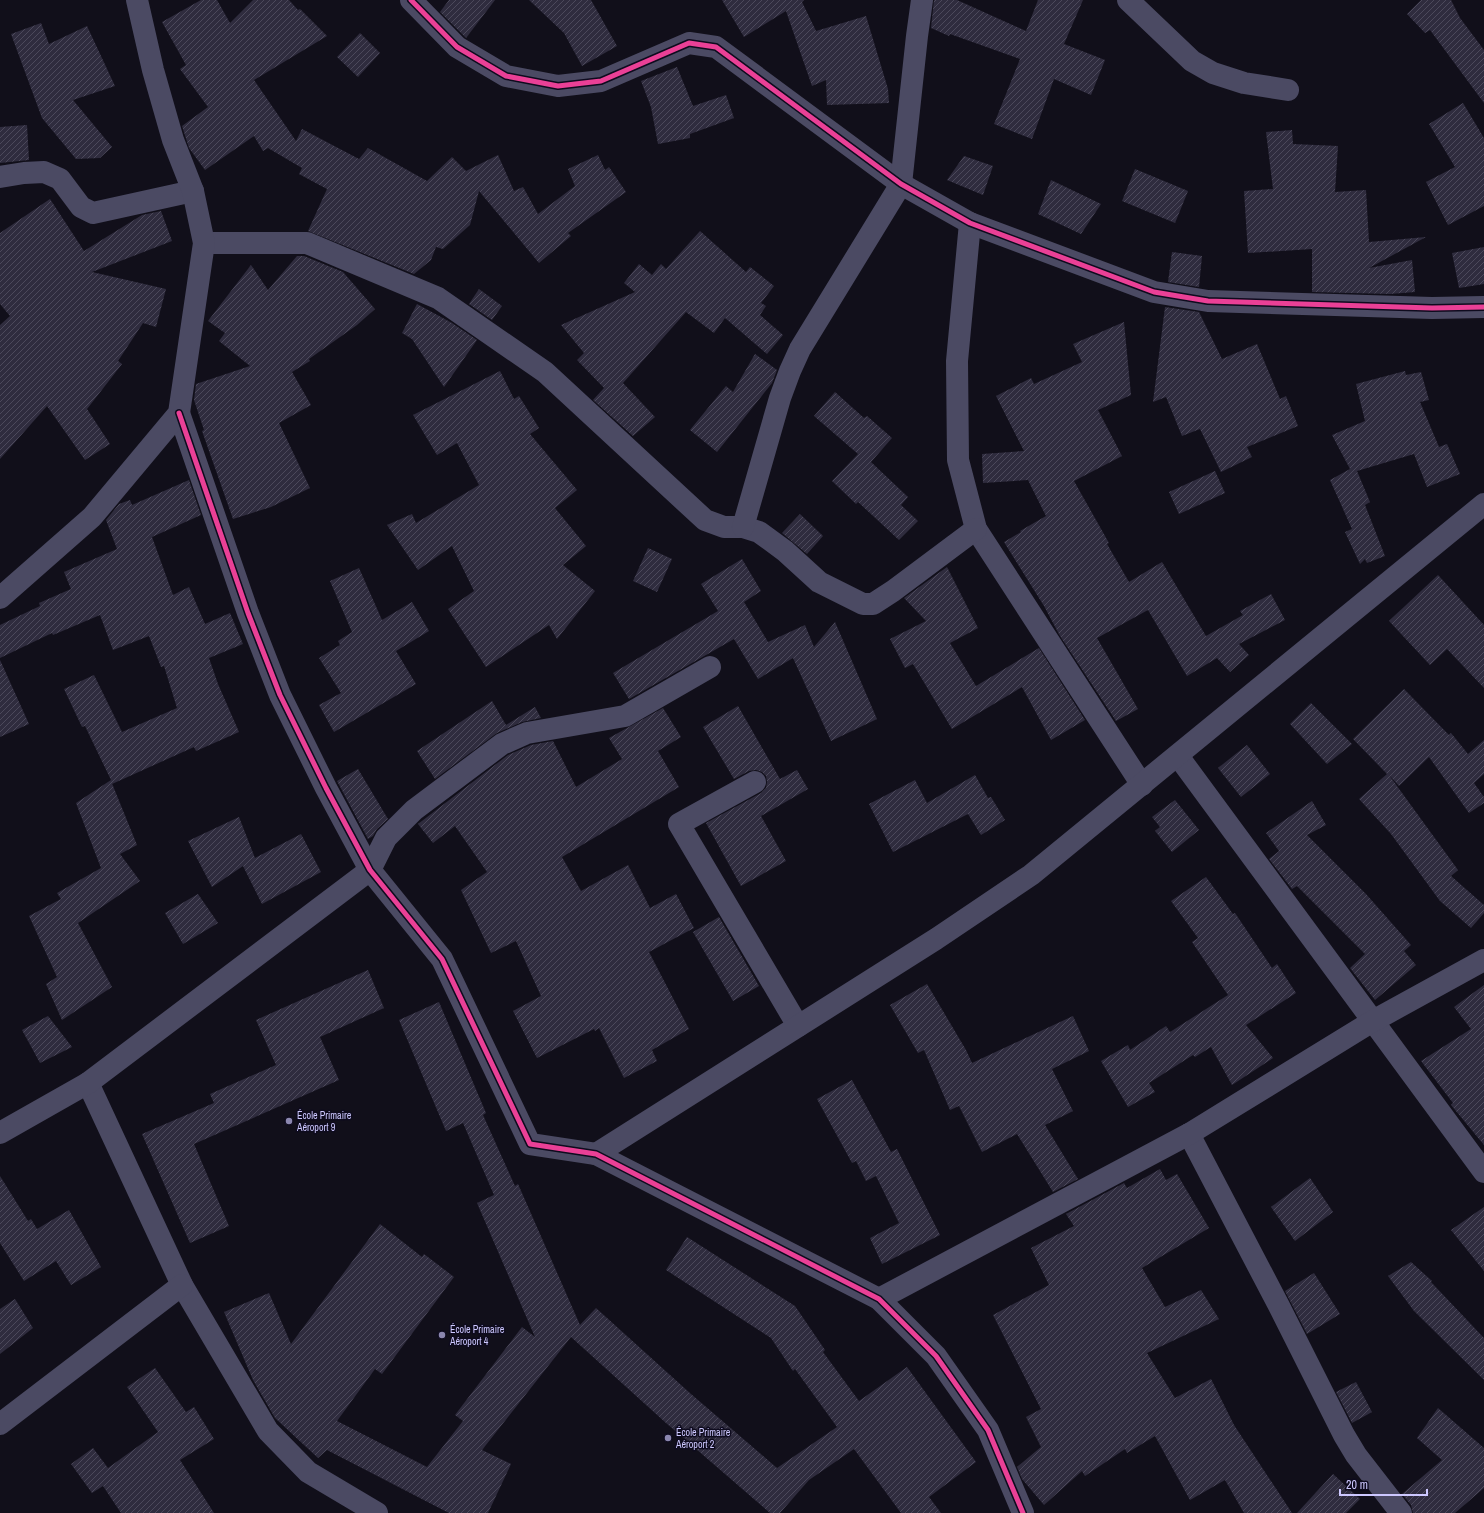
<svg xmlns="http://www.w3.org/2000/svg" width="1484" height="1513" font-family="'Archivo Narrow',sans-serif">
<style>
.building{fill:url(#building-hatch)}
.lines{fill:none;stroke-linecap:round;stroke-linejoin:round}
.minor{stroke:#4b4a63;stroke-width:22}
.cycleway-casing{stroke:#0e0b1e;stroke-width:8}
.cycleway{stroke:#ea4096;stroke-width:5}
.poi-dot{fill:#8b87af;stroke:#0e0b1e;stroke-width:1.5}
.labels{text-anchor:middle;stroke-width:3;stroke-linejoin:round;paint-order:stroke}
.poi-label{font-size:10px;fill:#cdc8ff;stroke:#0e0b1e;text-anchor:start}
</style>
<defs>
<pattern id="building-hatch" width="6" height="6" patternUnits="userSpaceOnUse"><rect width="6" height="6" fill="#2f2c3e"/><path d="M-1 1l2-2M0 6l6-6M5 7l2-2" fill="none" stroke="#4c495b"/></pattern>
</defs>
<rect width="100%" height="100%" fill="#110f1a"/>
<g class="building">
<polygon points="201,0 217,0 230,23 253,0 289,0 298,10 300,9 327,36 254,80 296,141 302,129 359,159 368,148 427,181 452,157 466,171 498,155 514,191 523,187 538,214 575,186 568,169 598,155 605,170 609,167 626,192 568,233 571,236 539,263 479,191 470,225 443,249 436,247 431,260 414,274 308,231 327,189 299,174 302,168 268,148 263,151 254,136 205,170 189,148 182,126 208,107 180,69 186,65 162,22"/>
<polygon points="449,0 495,0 466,38 440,12"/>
<polygon points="529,0 591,0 617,46 582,66 564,33"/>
<polygon points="722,0 804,0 802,2 816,31 866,16 888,89 889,103 827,105 826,80 812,86 786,11 744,37"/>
<polygon points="934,0 957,0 1026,31 1038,0 1083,0 1064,44 1105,60 1091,95 1054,79 1032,139 994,124 1020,59 950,34 949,36 931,28"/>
<polygon points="1421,0 1451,0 1460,18 1484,50 1484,103 1430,30 1425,33 1407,14"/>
<polygon points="41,23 49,44 87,26 115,86 73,100 112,147 100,158 76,159 42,118 11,34"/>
<polygon points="360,33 380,53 358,77 337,57"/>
<polygon points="677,67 693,106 726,95 734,118 690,134 690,138 658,144 651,107 641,81"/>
<polygon points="1463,103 1484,138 1484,206 1448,225 1426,182 1455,167 1429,124"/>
<polygon points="27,125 29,160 0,163 0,127"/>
<polygon points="1292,130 1293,144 1338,146 1335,192 1366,190 1369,242 1426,237 1369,268 1412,260 1415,292 1390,294 1312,292 1312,249 1248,253 1244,191 1273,189 1266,132"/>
<polygon points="964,156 993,166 983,195 947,180"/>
<polygon points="1135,169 1188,191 1175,223 1122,201"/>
<polygon points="1051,180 1101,204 1081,234 1038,214"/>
<polygon points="50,199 84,251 142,215 161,211 172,241 92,272 166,289 156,327 143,323 118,361 122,364 87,409 110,444 85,460 47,406 0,459 0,325 10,316 0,304 0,233"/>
<polygon points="700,231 746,272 750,267 774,286 761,303 766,306 760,315 783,335 767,354 725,318 714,333 686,312 623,383 655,417 633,436 593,400 604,388 577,360 584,353 561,325 635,292 624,283 639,264 652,275 661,264 666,269"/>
<polygon points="1484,247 1484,284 1459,288 1452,253"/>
<polygon points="1172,252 1202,256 1199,287 1168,282"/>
<polygon points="297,256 304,256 343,272 375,309 357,325 309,359 310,361 292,372 311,405 279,423 310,488 271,507 233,519 202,431 204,430 194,400 196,384 250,366 219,341 225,333 208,321 251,265 268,290"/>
<polygon points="479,289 502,306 492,320 469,304"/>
<polygon points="417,304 452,323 477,340 444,387 412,339 402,333"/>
<polygon points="1165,307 1199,312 1222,359 1257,344 1280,399 1286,396 1298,426 1247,447 1252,457 1221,472 1200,429 1182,436 1166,397 1153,402"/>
<polygon points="1124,322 1131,395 1098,410 1122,456 1074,481 1109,543 1107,544 1129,582 1162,562 1206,636 1243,615 1240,611 1271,594 1285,620 1239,644 1249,655 1230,672 1217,658 1187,676 1148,610 1097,638 1138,709 1116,721 1060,636 1044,606 1004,542 1021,532 1020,531 1046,516 1028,480 983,483 982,454 1024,451 996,396 1031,378 1034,384 1082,362 1073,344"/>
<polygon points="755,354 777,370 772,383 717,452 690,430 726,386 733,392"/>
<polygon points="500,371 514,399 519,396 539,428 530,434 577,490 555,508 586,546 563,565 595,591 557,639 549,625 486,667 448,609 474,591 452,546 418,570 387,525 412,514 416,523 479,485 457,443 437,455 413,415"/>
<polygon points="1405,371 1406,375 1421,372 1429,400 1420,402 1439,447 1447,444 1460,474 1427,487 1414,454 1357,471 1370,502 1365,505 1385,556 1367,563 1365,559 1360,564 1345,532 1352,529 1330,480 1350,469 1332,435 1365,421 1356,384"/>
<polygon points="835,392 864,418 867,416 892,438 871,462 908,497 901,505 918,521 899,540 858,502 856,504 832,481 858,454 814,416"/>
<polygon points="1215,471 1225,493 1179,514 1169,492"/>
<polygon points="189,480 201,515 152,537 173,595 189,587 205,624 230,613 243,644 209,658 218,684 239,732 196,751 194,747 112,784 111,781 137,845 120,854 140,881 78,923 112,987 62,1020 46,984 57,977 29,916 61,899 57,893 101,868 76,803 111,780 85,726 82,727 64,689 94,675 122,732 177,708 164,666 161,667 149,636 113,650 100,615 53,635 52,633 0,658 0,625 40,606 39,603 71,589 64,572 117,549 106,520 119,504 130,500 132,505"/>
<polygon points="800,514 823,536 807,554 782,533"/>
<polygon points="648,548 672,559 657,592 633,581"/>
<polygon points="742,559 761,591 744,602 768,642 805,625 814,647 835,622 877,719 831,741 793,658 758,679 734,639 629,699 613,673 718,611 701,584"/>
<polygon points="947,567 978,628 950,643 976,686 1039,648 1085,720 1051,740 1022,687 952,729 913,664 905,668 890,639 926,621 904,598"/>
<polygon points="359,568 382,620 412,602 429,631 396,651 416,684 334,732 319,705 341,693 319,658 340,645 338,641 352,632 330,581"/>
<polygon points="1438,575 1484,625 1484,688 1447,649 1430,665 1389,621"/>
<polygon points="0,660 29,724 0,737"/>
<polygon points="1404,689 1449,735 1451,733 1468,754 1484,740 1484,774 1474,783 1484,797 1484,803 1469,813 1429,757 1399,786 1389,775 1458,870 1451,876 1484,905 1484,913 1471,928 1440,901 1391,834 1359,799 1387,774 1353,739"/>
<polygon points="492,701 506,725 535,707 541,718 522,722 497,733 435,779 417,751"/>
<polygon points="1311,703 1352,744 1327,764 1290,724"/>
<polygon points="738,706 780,779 797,770 808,789 761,816 786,861 741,886 706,823 761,793 766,788 767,782 766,776 762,772 756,770 749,771 734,779 703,727"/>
<polygon points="663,708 681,737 658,751 679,787 562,857 581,891 628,865 650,908 676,894 694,928 649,952 689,1029 652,1050 657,1061 624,1078 599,1028 595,1031 594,1029 537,1058 513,1011 541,996 516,941 491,953 461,890 487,872 455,826 433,843 418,824 508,755 531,745 553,741 576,787 622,759 609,738"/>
<polygon points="1247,745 1270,774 1241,797 1218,768"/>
<polygon points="358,769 388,819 377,829 373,836 368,839 337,781"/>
<polygon points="975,775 988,798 991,797 1005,820 981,835 968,814 893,852 869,804 915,780 927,803"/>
<polygon points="1175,800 1199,830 1172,852 1155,831 1160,827 1152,817"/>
<polygon points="1312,801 1326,825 1307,835 1366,894 1411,945 1404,951 1416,965 1375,1000 1350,968 1365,954 1297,886 1292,889 1269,859 1279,851 1266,833"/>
<polygon points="239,817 255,858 253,859 301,834 321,872 262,904 243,866 212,887 188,841"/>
<polygon points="1206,877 1233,914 1235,913 1272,968 1277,964 1296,993 1246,1025 1273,1058 1232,1085 1211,1047 1195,1057 1193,1055 1149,1083 1155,1092 1128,1107 1101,1061 1128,1045 1130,1050 1166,1026 1170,1032 1228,995 1192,942 1198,938 1171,901"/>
<polygon points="198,894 218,923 183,944 165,913"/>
<polygon points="719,917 759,986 733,1001 693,932"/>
<polygon points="368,970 384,1008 320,1037 339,1080 194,1144 229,1226 190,1243 142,1134 214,1103 210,1094 276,1065 256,1020"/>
<polygon points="927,984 966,1050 972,1063 1073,1016 1089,1051 1052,1069 1073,1111 1045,1125 1078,1179 1053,1192 1017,1134 982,1152 959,1106 950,1110 924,1050 918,1053 890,1005"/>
<polygon points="1484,985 1484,1145 1451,1105 1453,1103 1421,1061 1471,1029 1454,1007"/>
<polygon points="439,1002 486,1113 483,1115 515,1186 518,1184 580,1325 579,1326 596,1308 691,1394 777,1468 837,1427 795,1369 793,1371 771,1338 666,1270 687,1237 795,1306 825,1350 823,1352 859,1401 907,1367 976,1462 929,1497 941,1513 901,1513 854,1449 809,1480 780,1513 770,1513 666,1423 571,1337 482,1450 511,1464 488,1513 449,1513 327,1450 318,1458 275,1418 253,1380 224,1312 269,1293 291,1344 380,1224 422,1257 424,1254 454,1277 382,1374 375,1369 337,1421 427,1467 463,1421 455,1415 522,1327 535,1337 477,1203 494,1195 463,1123 446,1131 399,1020"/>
<polygon points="48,1016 72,1047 40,1063 22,1030"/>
<polygon points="852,1080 891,1152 897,1149 940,1235 882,1264 870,1238 899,1223 876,1176 866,1181 856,1161 852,1163 817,1099"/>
<polygon points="1160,1169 1166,1180 1177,1174 1209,1228 1142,1268 1165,1307 1201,1290 1219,1319 1147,1353 1175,1398 1211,1379 1234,1425 1292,1513 1244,1513 1225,1480 1190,1500 1155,1436 1127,1453 1125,1449 1085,1476 1082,1471 1044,1505 1022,1479 1017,1467 1041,1447 1026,1417 1041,1409 993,1315 1049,1285 1031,1248 1074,1226 1066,1214 1124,1183 1127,1188"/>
<polygon points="0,1176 28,1221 31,1219 37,1229 69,1210 101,1267 71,1285 56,1261 24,1281 0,1243"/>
<polygon points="1310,1178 1333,1212 1295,1241 1271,1207"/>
<polygon points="1484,1207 1484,1271 1451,1230"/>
<polygon points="1411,1262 1432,1281 1431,1282 1484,1338 1484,1380 1414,1311 1388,1276"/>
<polygon points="1314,1273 1340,1314 1307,1334 1285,1291"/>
<polygon points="15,1299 33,1328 0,1354 0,1309"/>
<polygon points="155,1368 186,1412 194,1407 214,1439 180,1460 214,1513 121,1513 103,1486 92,1493 71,1464 93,1448 108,1468 158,1432 127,1387"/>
<polygon points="1356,1382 1372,1412 1352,1423 1336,1392"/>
<polygon points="1438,1408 1484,1448 1484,1488 1455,1513 1413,1513 1411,1505 1402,1494 1442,1460 1417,1438"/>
<polygon points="1333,1474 1360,1499 1346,1513 1297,1513"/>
</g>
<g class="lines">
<g class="minor">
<polyline points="411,0 457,47 506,76 558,86 601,81 689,43 716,47 901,184 970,223 1154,292 1208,301 1432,308 1484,307"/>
<polyline points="1128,0 1192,61 1213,73 1244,83 1288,90"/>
<polyline points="0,177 24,173 44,172 60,179 81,207 93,213 193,191"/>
<polyline points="970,223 957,361 958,460 976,529 1142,785"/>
<polyline points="204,243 307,243 438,298 545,372 705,520 724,527 743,527 759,532 785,551 819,582 863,604 873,604 893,591 976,529"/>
<polyline points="179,413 248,613 280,695 326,788 370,870 442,959 530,1144 596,1154 879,1299 936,1356 988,1430 1023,1513"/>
<polyline points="743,527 780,398 790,371 800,349 901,184 917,36 922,0"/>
<polyline points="0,598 92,517 179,413 204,243 193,191 173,140 153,70 137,0"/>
<polyline points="1178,756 1484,1172"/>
<polyline points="755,782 679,824 798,1026"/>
<polyline points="88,1083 182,1285 268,1431 308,1472 377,1513"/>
<polyline points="0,1133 88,1083 370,870 386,838 414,810 502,744 527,733 625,716 710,667"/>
<polyline points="1189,1134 1279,1306 1344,1435 1356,1455 1401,1513"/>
<polyline points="596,1154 936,939 1031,875 1484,504"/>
<polyline points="879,1299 1189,1134 1373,1021 1484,960"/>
<polyline points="0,1424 182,1285"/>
</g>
<g class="cycleway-casing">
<g id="cycleway">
<polyline points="411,0 457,47 506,76 558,86 601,81 689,43 716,47 901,184 970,223 1154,292 1208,301 1432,308 1484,307"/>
<polyline points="179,413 248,613 280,695 326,788 370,870 442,959 530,1144 596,1154 879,1299 936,1356 988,1430 1023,1513"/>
</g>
</g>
<use href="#cycleway" class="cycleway"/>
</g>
<g class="poi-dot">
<circle cx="289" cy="1121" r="4"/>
<circle cx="442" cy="1335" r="4"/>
<circle cx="668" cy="1438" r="4"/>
</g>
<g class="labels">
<g class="poi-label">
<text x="297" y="1119">École Primaire<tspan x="297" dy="12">Aéroport 9</tspan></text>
<text x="450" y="1333">École Primaire<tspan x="450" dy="12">Aéroport 4</tspan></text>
<text x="676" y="1436">École Primaire<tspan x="676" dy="12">Aéroport 2</tspan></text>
</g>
</g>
<path d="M1340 1489v6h87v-6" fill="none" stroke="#cdc8ff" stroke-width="2"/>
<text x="1346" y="1489" font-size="12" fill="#cdc8ff" stroke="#0e0b1e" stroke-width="3" paint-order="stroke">20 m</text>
</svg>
